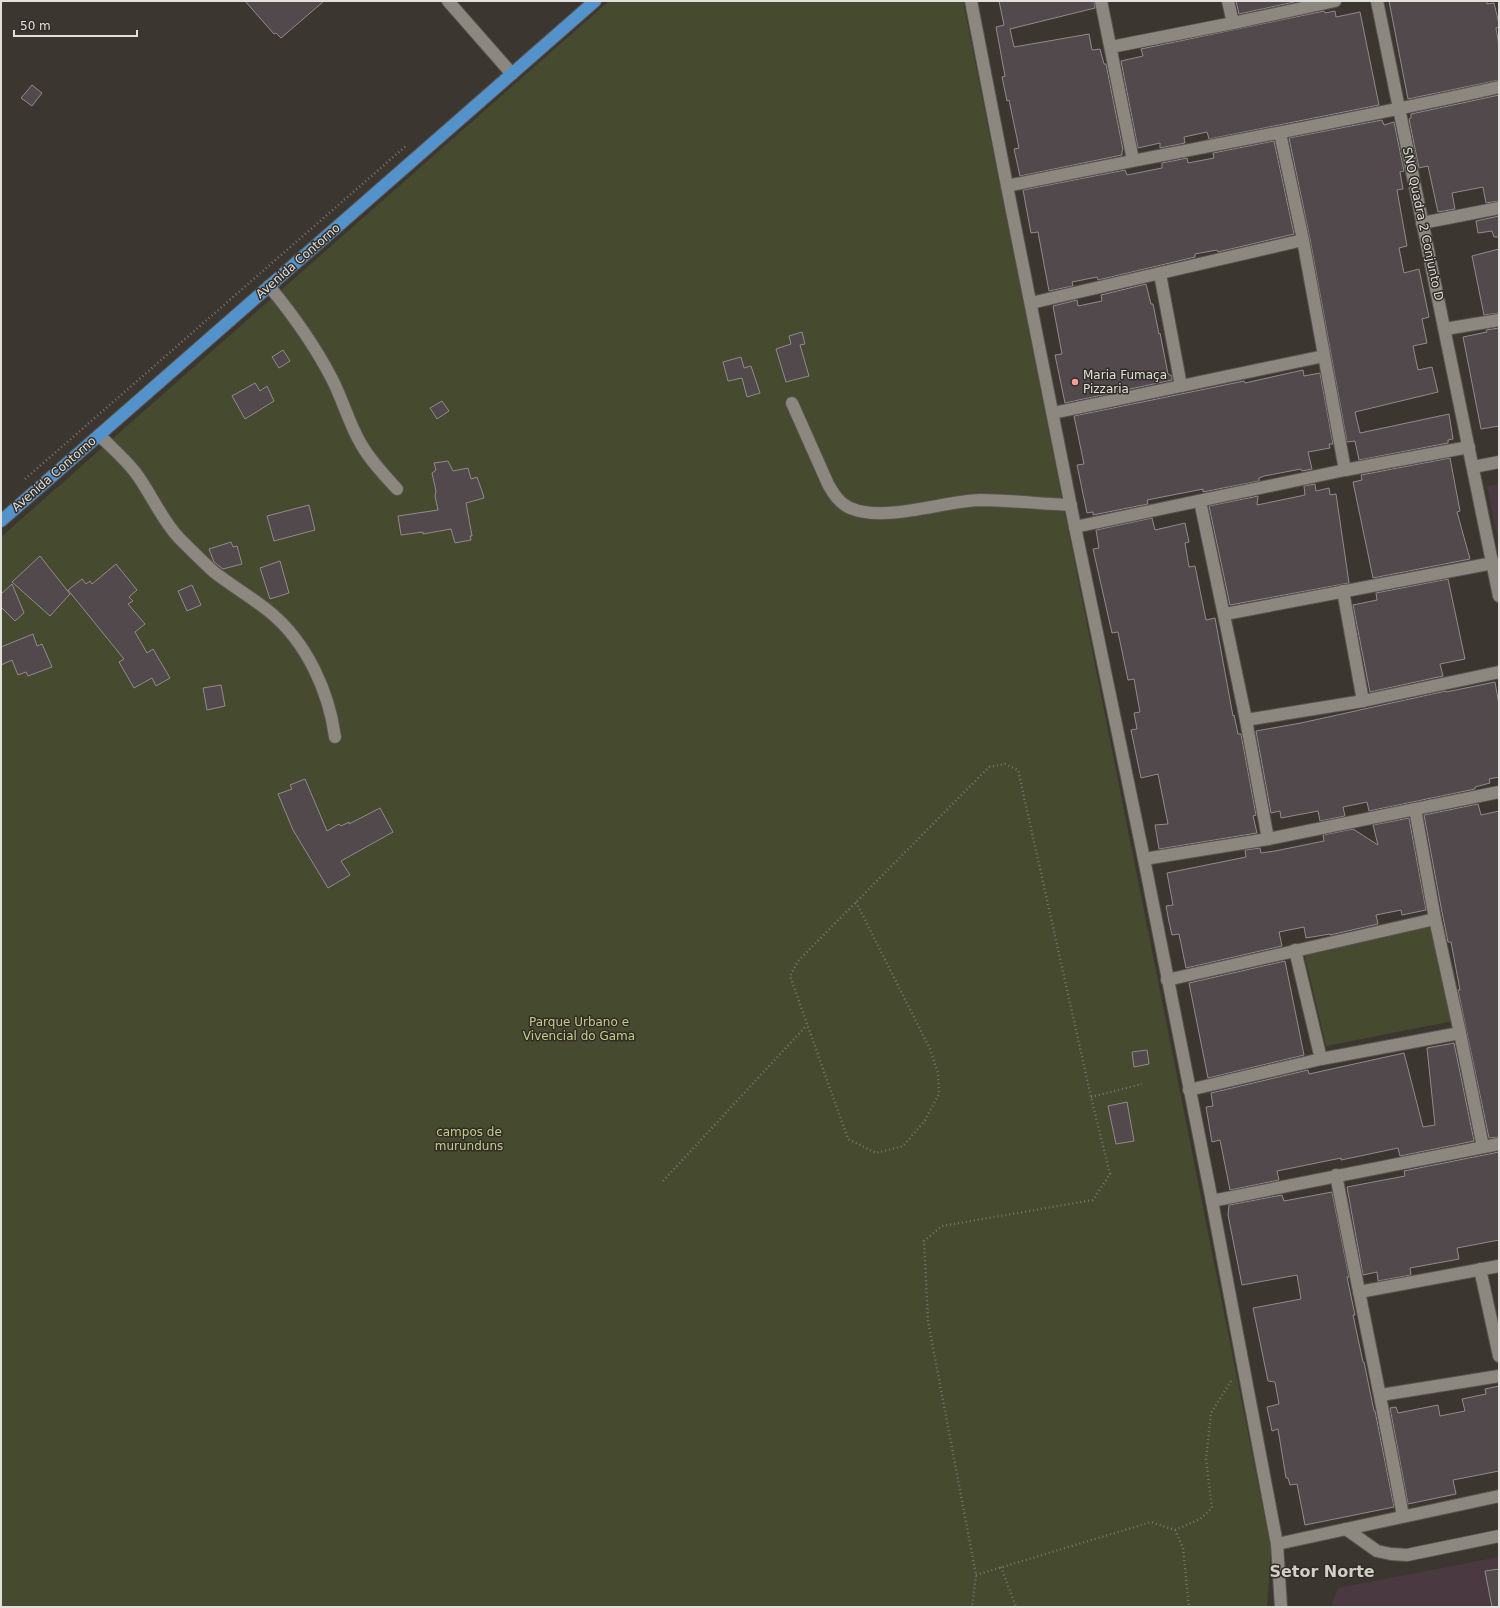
<svg xmlns="http://www.w3.org/2000/svg" width="1500" height="1608" font-family="'DejaVu Sans',sans-serif">
<style>
.education{fill:#4b3942}
.green{fill:#464a2f}
.building{fill:#52494d;stroke:#93898e}
.lines{fill:none;stroke-linecap:round;stroke-linejoin:round}
.minor-casing{stroke:#58544f;stroke-width:14}
.major-casing{stroke:#58544f;stroke-width:14}
.path{stroke:#77746e;stroke-width:2.5;stroke-dasharray:1 3;stroke-linecap:butt}
.minor{stroke:#8c877f;stroke-width:12}
.major{stroke:#5492cc;stroke-width:12}
.poi-dot{fill:#f59c95;stroke:#312d26;stroke-width:1.5}
.labels{text-anchor:middle;stroke-width:3;stroke-linejoin:round;paint-order:stroke}
.street-label{font-size:12px;fill:#e2e0dc;stroke:#312d26}
.poi-label{font-size:12px;fill:#e2e0dc;stroke:#312d26;text-anchor:start}
.park-label{font-size:12px;fill:#c3cd89;stroke:#312d26}
.district-label{font-size:16px;font-weight:bold;fill:#d4cfc6;stroke:#312d26}
</style>
<rect width="100%" height="100%" fill="#3b3730"/>
<g class="education">
<polygon points="1499,484 1499,545 1487,486"/>
<polygon points="1499,1557 1499,1607 1331,1607 1338,1588"/>
</g>
<g class="green">
<polygon points="609,1 963,1 1271,1549 1267,1607 1,1607 1,537"/>
<polygon points="1430,924 1453,1021 1326,1046 1304,952"/>
</g>
<g class="building">
<polygon points="245,1 324,1 281,38 276,33 274,34"/>
<polygon points="999,1 1094,1 1095,8 1010,29 1014,47 1089,34 1092,50 1100,49 1104,64 1106,64 1123,150 1122,151 1122,155 1020,176 1014,149 1019,148 1009,100 1007,101 1002,77 1005,76 996,27 1004,25"/>
<polygon points="1236,1 1299,1 1239,14"/>
<polygon points="1389,1 1487,1 1487,4 1494,3 1499,24 1499,27 1496,28 1499,46 1499,80 1408,99"/>
<polygon points="1324,11 1325,13 1335,11 1336,17 1360,12 1379,105 1209,139 1207,132 1184,137 1185,143 1160,148 1160,143 1138,148 1121,61 1143,56 1141,49"/>
<polygon points="32,85 42,93 32,106 21,98"/>
<polygon points="1499,95 1499,201 1486,203 1483,187 1452,193 1455,209 1438,212 1428,166 1419,168 1409,119 1411,118 1411,114"/>
<polygon points="1382,120 1384,125 1394,122 1404,171 1400,172 1403,189 1397,190 1407,246 1399,248 1404,273 1419,269 1429,317 1422,319 1427,343 1413,346 1418,370 1432,367 1438,392 1355,412 1360,433 1449,414 1453,439 1448,440 1448,443 1359,460 1355,441 1347,442 1310,239 1289,138"/>
<polygon points="1274,141 1294,234 1218,252 1217,250 1195,254 1195,257 1098,280 1097,277 1072,282 1073,286 1049,291 1038,232 1031,233 1023,190 1125,170 1127,175 1162,168 1162,163 1187,158 1188,163 1214,158 1213,153"/>
<polygon points="1499,216 1499,237 1494,237 1492,231 1478,233 1476,221"/>
<polygon points="1499,249 1499,313 1484,315 1472,256"/>
<polygon points="1146,284 1151,304 1153,304 1159,334 1160,333 1168,374 1172,376 1172,380 1065,403 1055,355 1062,354 1053,306 1077,300 1078,306 1102,301 1101,295"/>
<polygon points="1499,328 1499,426 1481,429 1463,337 1487,332 1486,330"/>
<polygon points="802,332 805,344 800,345 809,376 786,382 776,349 791,344 789,336"/>
<polygon points="283,350 290,361 279,368 272,357"/>
<polygon points="741,357 744,368 751,366 760,393 747,397 742,378 728,381 723,362"/>
<polygon points="1303,370 1304,376 1320,373 1333,444 1329,444 1330,448 1308,452 1312,469 1302,471 1301,469 1264,476 1259,478 1259,481 1203,492 1203,489 1147,500 1148,504 1093,515 1093,512 1087,513 1077,465 1084,464 1074,416 1220,386 1244,381 1245,383"/>
<polygon points="255,383 260,391 267,386 274,401 245,419 232,396"/>
<polygon points="442,401 449,411 437,419 430,408"/>
<polygon points="1450,458 1460,511 1457,512 1470,559 1373,578 1353,482 1362,480 1361,475"/>
<polygon points="448,461 453,471 468,468 471,479 477,477 483,494 484,498 466,503 472,536 470,536 471,540 455,543 451,529 423,534 423,532 401,535 398,516 438,510 435,496 436,491 432,473 436,470 434,463"/>
<polygon points="1315,484 1316,491 1329,488 1330,495 1336,494 1349,583 1230,605 1209,506 1258,496 1257,505 1305,495 1304,486"/>
<polygon points="309,505 315,530 274,541 267,516"/>
<polygon points="1152,518 1155,530 1185,523 1189,542 1185,543 1189,567 1195,566 1206,620 1215,618 1233,716 1234,715 1238,734 1241,734 1256,815 1253,816 1257,833 1159,849 1155,825 1168,824 1158,774 1141,778 1131,730 1137,729 1134,713 1140,712 1134,679 1128,680 1118,632 1112,633 1093,549 1099,548 1096,530"/>
<polygon points="231,542 233,547 237,546 242,564 223,569 214,562 209,549"/>
<polygon points="40,556 70,594 50,616 12,582"/>
<polygon points="280,561 289,593 270,599 260,568"/>
<polygon points="116,564 137,590 129,597 133,601 128,604 145,624 135,632 147,653 153,649 170,678 156,686 152,678 134,688 119,662 124,659 68,590 82,579 86,584 90,581 92,584"/>
<polygon points="1448,579 1465,659 1440,664 1443,676 1370,692 1353,605 1377,600 1376,593"/>
<polygon points="12,584 24,613 15,621 1,607 1,594"/>
<polygon points="192,585 201,605 187,611 178,591"/>
<polygon points="33,634 37,646 42,644 52,667 28,676 26,672 18,675 12,660 1,665 1,647"/>
<polygon points="1495,682 1499,705 1499,777 1489,779 1490,783 1475,787 1475,789 1369,811 1367,802 1343,807 1345,816 1320,821 1318,811 1281,818 1280,811 1271,813 1256,731 1301,723 1446,691 1446,692"/>
<polygon points="221,685 225,706 207,710 203,688"/>
<polygon points="305,779 327,831 339,824 341,826 349,822 349,824 380,808 393,832 341,861 350,875 328,888 293,830 278,794 292,789 290,785"/>
<polygon points="1478,804 1481,815 1499,811 1499,1137 1489,1138 1458,990 1460,990 1451,942 1448,942 1441,907 1424,815"/>
<polygon points="1409,818 1426,910 1402,915 1401,910 1376,915 1378,924 1330,935 1330,934 1306,938 1304,927 1279,932 1282,946 1186,968 1179,934 1172,935 1169,922 1166,906 1173,905 1167,873 1246,857 1245,850 1260,848 1261,853 1275,851 1324,841 1323,835 1353,829 1378,845 1373,825"/>
<polygon points="1285,961 1304,1055 1208,1078 1189,983"/>
<polygon points="1454,1043 1474,1141 1400,1156 1398,1148 1341,1160 1341,1158 1277,1171 1279,1180 1230,1190 1220,1140 1212,1142 1206,1107 1213,1106 1211,1093 1308,1070 1309,1074 1404,1053 1423,1127 1435,1125 1427,1048"/>
<polygon points="1147,1050 1149,1064 1134,1067 1132,1052"/>
<polygon points="1127,1102 1134,1141 1116,1144 1108,1106"/>
<polygon points="1499,1152 1499,1240 1457,1248 1459,1259 1410,1268 1411,1275 1378,1281 1377,1272 1363,1275 1347,1187 1405,1176 1404,1171"/>
<polygon points="1332,1192 1349,1277 1347,1277 1355,1315 1353,1315 1363,1362 1364,1362 1374,1411 1375,1411 1394,1507 1305,1525 1297,1484 1290,1485 1288,1478 1286,1478 1278,1429 1272,1431 1267,1407 1279,1404 1275,1382 1268,1381 1253,1308 1301,1299 1297,1275 1242,1285 1228,1215 1229,1205 1282,1195 1284,1201"/>
<polygon points="1499,1386 1499,1471 1453,1480 1456,1494 1408,1504 1390,1408 1396,1407 1398,1413 1438,1405 1440,1416 1465,1411 1462,1399 1486,1394 1485,1389"/>
<polygon points="1499,1569 1499,1607 1492,1607 1485,1571"/>
</g>
<g class="lines">
<g class="minor-casing">
<g id="minor">
<polyline points="448,1 512,74"/>
<polyline points="971,1 1007,186 1075,527 1144,859 1212,1201 1277,1544 1281,1607"/>
<polyline points="1101,1 1133,160"/>
<polyline points="1228,1 1233,23"/>
<polyline points="1377,1 1499,596"/>
<polyline points="1111,47 1233,23 1335,1"/>
<polyline points="1280,133 1303,240 1345,470"/>
<path d="M1007,186c164,-34 329,-62 492,-99"/>
<polyline points="1422,223 1499,208"/>
<polyline points="1160,274 1181,386"/>
<path d="M269,286c24,29 46,60 63,93 11,21 17,45 29,65 9,16 23,31 36,45"/>
<polyline points="1031,303 1303,240"/>
<polyline points="1445,329 1499,320"/>
<path d="M792,403l36,81c5,9 11,19 22,24 35,15 93,-7 130,-8 30,0 61,4 91,5"/>
<polyline points="1053,413 1324,356"/>
<path d="M99,435c12,12 26,24 36,37 16,21 26,47 44,66 11,11 23,23 35,34 18,14 39,26 57,41 36,30 58,79 64,124"/>
<polyline points="1473,467 1499,462"/>
<polyline points="1200,501 1246,720 1268,839"/>
<polyline points="1075,527 1345,470 1469,447"/>
<polyline points="1343,591 1363,701"/>
<polyline points="1225,614 1493,563"/>
<polyline points="1246,720 1363,701 1499,672"/>
<polyline points="1415,809 1435,919 1460,1033 1483,1147"/>
<polyline points="1144,859 1268,839 1499,792"/>
<polyline points="1295,950 1321,1059"/>
<polyline points="1167,980 1435,919"/>
<polyline points="1189,1090 1321,1059 1460,1033"/>
<path d="M1336,1175c22,114 46,227 67,341"/>
<polyline points="1212,1201 1499,1144"/>
<polyline points="1480,1269 1499,1356"/>
<polyline points="1359,1292 1499,1266"/>
<polyline points="1381,1395 1499,1376"/>
<polyline points="1346,1529 1377,1551 1391,1554 1407,1555 1499,1536"/>
<polyline points="1277,1544 1499,1496"/>
</g>
</g>
<g class="major-casing">
<polyline id="major" points="1,521 595,1"/>
</g>
<g class="path">
<polyline points="25,479 407,145"/>
<polyline points="856,902 930,1049 938,1073 939,1094 924,1122 903,1146 876,1153 848,1139 790,976 798,961 989,767 1005,764 1018,770 1091,1097 1110,1174 1093,1200 942,1226 924,1241 928,1321 976,1575 972,1607"/>
<polyline points="1091,1097 1142,1084"/>
<polyline points="663,1181 807,1025"/>
<polyline points="1175,1530 1200,1519 1212,1508 1206,1459 1211,1413 1231,1381"/>
<polyline points="1001,1567 1016,1607"/>
<polyline points="976,1575 1151,1522 1175,1530 1183,1548 1189,1607"/>
</g>
<use href="#minor" class="minor"/>
<use href="#major" class="major"/>
</g>
<circle class="poi-dot" cx="1075" cy="382" r="4"/>
<g class="labels">
<g class="street-label">
<text transform="translate(1423 224) rotate(78)" y="4">SNO Quadra 2 Conjunto D</text>
<text transform="translate(298 261) rotate(-41)" y="4">Avenida Contorno</text>
<text transform="translate(54 474) rotate(-41)" y="4">Avenida Contorno</text>
</g>
<g class="poi-label">
<text x="1083" y="379">Maria Fumaça<tspan x="1083" dy="14">Pizzaria</tspan></text>
</g>
<g class="park-label">
<text x="579" y="1026">Parque Urbano e<tspan x="579" dy="14">Vivencial do Gama</tspan></text>
<text x="469" y="1136">campos de<tspan x="469" dy="14">murunduns</tspan></text>
</g>
<g class="district-label">
<text x="1322" y="1577">Setor Norte</text>
</g>
</g>
<rect width="1500" height="1608" fill="none" stroke="#e2e0dc" stroke-width="4"/>
<path d="M14 30v6h123v-6" fill="none" stroke="#e2e0dc" stroke-width="2"/>
<text x="20" y="30" font-size="12" fill="#e2e0dc" stroke="#312d26" stroke-width="3" paint-order="stroke">50 m</text>
</svg>
